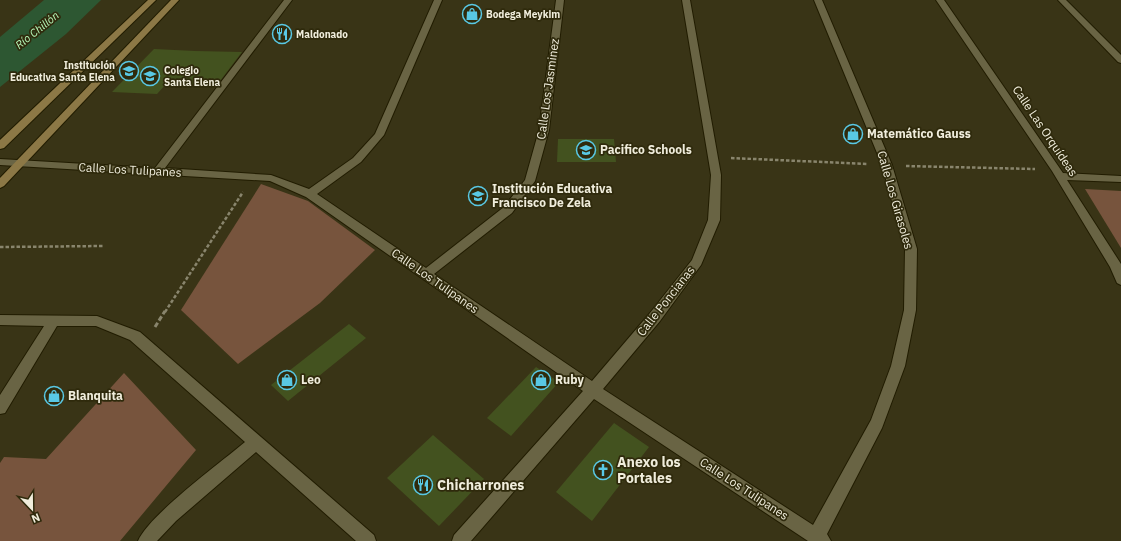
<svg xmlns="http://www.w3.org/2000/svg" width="1121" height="541" font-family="'IBM Plex Sans',sans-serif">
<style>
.green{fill:#77543d}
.water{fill:#2d5732}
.building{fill:#43521f}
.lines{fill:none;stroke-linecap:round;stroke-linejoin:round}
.street-casing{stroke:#211c00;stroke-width:2}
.secondary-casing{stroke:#211c00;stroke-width:2}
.path-far1{stroke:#89856d;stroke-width:2.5;stroke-dasharray:3.5 2;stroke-linecap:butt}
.path{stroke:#89856d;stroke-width:3;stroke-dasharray:5 2.5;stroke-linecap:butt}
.street{fill:#696444;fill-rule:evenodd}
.secondary{fill:#8c7846;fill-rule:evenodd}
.labels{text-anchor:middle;stroke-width:3.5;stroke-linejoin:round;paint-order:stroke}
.far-poi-label{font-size:10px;font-weight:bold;fill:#f0eddc;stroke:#2f2a0c;text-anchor:start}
.far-water-label{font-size:11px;font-style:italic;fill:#b5f8ba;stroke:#2f2a0c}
.street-label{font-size:12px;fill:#f0eddc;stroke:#2f2a0c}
.poi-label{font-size:12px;font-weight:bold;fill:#f0eddc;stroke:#2f2a0c;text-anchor:start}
.near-poi-label{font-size:14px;font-weight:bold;fill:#f0eddc;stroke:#2f2a0c;text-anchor:start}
</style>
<rect width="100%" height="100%" fill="#393416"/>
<g class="green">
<polygon points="261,184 308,201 375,250 320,303 238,364 181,310"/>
<polygon points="1085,189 1121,191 1121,248"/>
<polygon points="124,373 196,450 120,541 0,541 0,463 4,457 46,459"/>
</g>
<polygon class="water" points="44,0 101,0 66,34 0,87 0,37"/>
<g class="building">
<polygon points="154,49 195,51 242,52 217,85 167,83 157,94 112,92"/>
<polygon points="558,139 614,139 616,162 557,162"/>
<polygon points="349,324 366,338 288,401 271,385"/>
<polygon points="536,367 559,382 511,436 487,418"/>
<polygon points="614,423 649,447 592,521 556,492"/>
<polygon points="433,435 484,479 439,526 387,478"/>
</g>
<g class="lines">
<g class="street-casing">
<g id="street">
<polygon points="284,0 292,0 165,168 271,175 309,189 353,158 375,134 434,0 442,0 384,135 361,162 317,194 426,268 504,207 525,180 539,130 556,0 564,0 549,130 535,181 512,213 434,274 592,381 650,313 692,260 708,220 711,175 682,0 690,0 721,175 720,220 701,265 660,321 603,389 813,525 871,420 891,366 904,310 905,249 882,165 814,0 822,0 892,165 917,249 916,310 905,366 882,428 827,534 831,541 808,541 594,399 471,541 452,541 454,535 583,391 306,197 270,181 0,165 0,159 155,168"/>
<polygon points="936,0 944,0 1063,173 1121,176 1121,182 1067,180 1121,264 1121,285 1117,283 1110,267 1052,171"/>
<polygon points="1058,0 1066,0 1121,55 1121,63 1118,62"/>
<path d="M0,315l97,1 43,16 234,203 2,6h-20l-100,-89 -80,69 -19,20h-19c11,-26 82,-78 107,-99l-115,-102 -34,-14h-39l-52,87 -5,1v-19l44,-69 -44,-1z"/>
</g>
</g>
<g class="secondary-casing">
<g id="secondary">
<polygon points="148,0 156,0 4,148 0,149 0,140"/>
<polygon points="171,0 179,0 4,186 0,188 0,178"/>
</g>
</g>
<g class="path-far1">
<polyline points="731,158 868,164"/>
<polyline points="906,166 1035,169"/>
<polyline points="0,247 103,246"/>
<polyline points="165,312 243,192"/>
</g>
<polyline class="path" points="155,327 165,311"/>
<use href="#street" class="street"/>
<use href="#secondary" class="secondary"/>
</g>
<defs>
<g id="shop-ring" transform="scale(1)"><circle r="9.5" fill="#2f2a0c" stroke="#59c8e4" stroke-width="1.5"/><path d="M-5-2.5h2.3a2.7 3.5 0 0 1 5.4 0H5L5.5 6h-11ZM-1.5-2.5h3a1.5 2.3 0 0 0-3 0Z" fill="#59c8e4"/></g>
<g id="restaurant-ring" transform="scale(1)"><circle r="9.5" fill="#2f2a0c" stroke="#59c8e4" stroke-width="1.5"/><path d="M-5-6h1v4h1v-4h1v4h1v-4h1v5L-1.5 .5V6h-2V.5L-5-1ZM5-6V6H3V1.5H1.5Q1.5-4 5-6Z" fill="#59c8e4"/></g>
<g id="school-ring" transform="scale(1)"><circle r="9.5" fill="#2f2a0c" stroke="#59c8e4" stroke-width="1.5"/><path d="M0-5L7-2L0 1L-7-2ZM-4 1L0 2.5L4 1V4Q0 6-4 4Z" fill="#59c8e4"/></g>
<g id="church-ring" transform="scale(1)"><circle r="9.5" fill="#2f2a0c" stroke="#59c8e4" stroke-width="1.5"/><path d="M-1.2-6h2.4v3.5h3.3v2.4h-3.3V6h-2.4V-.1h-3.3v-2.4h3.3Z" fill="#59c8e4"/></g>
</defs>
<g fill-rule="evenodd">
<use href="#shop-ring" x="472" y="14"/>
<use href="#restaurant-ring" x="282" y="34"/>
<use href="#school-ring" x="129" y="71"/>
<use href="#school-ring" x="150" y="76"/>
<use href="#shop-ring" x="853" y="134"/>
<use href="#school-ring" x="586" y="150"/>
<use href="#school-ring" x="478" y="196"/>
<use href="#shop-ring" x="287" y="380"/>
<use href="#shop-ring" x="541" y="380"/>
<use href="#shop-ring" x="54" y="396"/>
<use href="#church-ring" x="603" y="470"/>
<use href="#restaurant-ring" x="423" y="485"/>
</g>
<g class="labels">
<g class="far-poi-label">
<text x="486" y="18">Bodega Meykim</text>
<text x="296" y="38">Maldonado</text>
<text x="115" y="69" text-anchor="end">Institución<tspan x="115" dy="12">Educativa Santa Elena</tspan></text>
<text x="164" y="74">Colegio<tspan x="164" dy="12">Santa Elena</tspan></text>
</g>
<g class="far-water-label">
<text transform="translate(37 30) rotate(-39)" y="4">Río Chillón</text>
</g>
<g class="street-label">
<text transform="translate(548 89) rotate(-82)" y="4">Calle Los Jasminez</text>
<text transform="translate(1045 131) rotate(56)" y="4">Calle Las Orquídeas</text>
<text transform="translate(130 170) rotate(3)" y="4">Calle Los Tulipanes</text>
<text transform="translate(895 200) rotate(74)" y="4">Calle Los Girasoles</text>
<text transform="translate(435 281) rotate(35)" y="4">Calle Los Tulipanes</text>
<text transform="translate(666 301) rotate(-52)" y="4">Calle Poncianas</text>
<text transform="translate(744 489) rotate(33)" y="4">Calle Los Tulipanes</text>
</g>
<g class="poi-label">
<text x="867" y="138">Matemático Gauss</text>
<text x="600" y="154">Pacifico Schools</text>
<text x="492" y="193">Institución Educativa<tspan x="492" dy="14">Francisco De Zela</tspan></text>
<text x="301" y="384">Leo</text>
<text x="555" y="384">Ruby</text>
<text x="68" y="400">Blanquita</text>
</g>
<g class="near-poi-label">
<text x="617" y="467">Anexo los<tspan x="617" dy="16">Portales</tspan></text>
<text x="437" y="490">Chicharrones</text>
</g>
</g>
<g transform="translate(32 509) rotate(158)" stroke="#2f2a0c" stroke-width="3" paint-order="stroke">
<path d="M0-3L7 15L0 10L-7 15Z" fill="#f0eddc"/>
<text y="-6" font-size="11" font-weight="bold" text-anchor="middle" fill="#f0eddc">N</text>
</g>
</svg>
